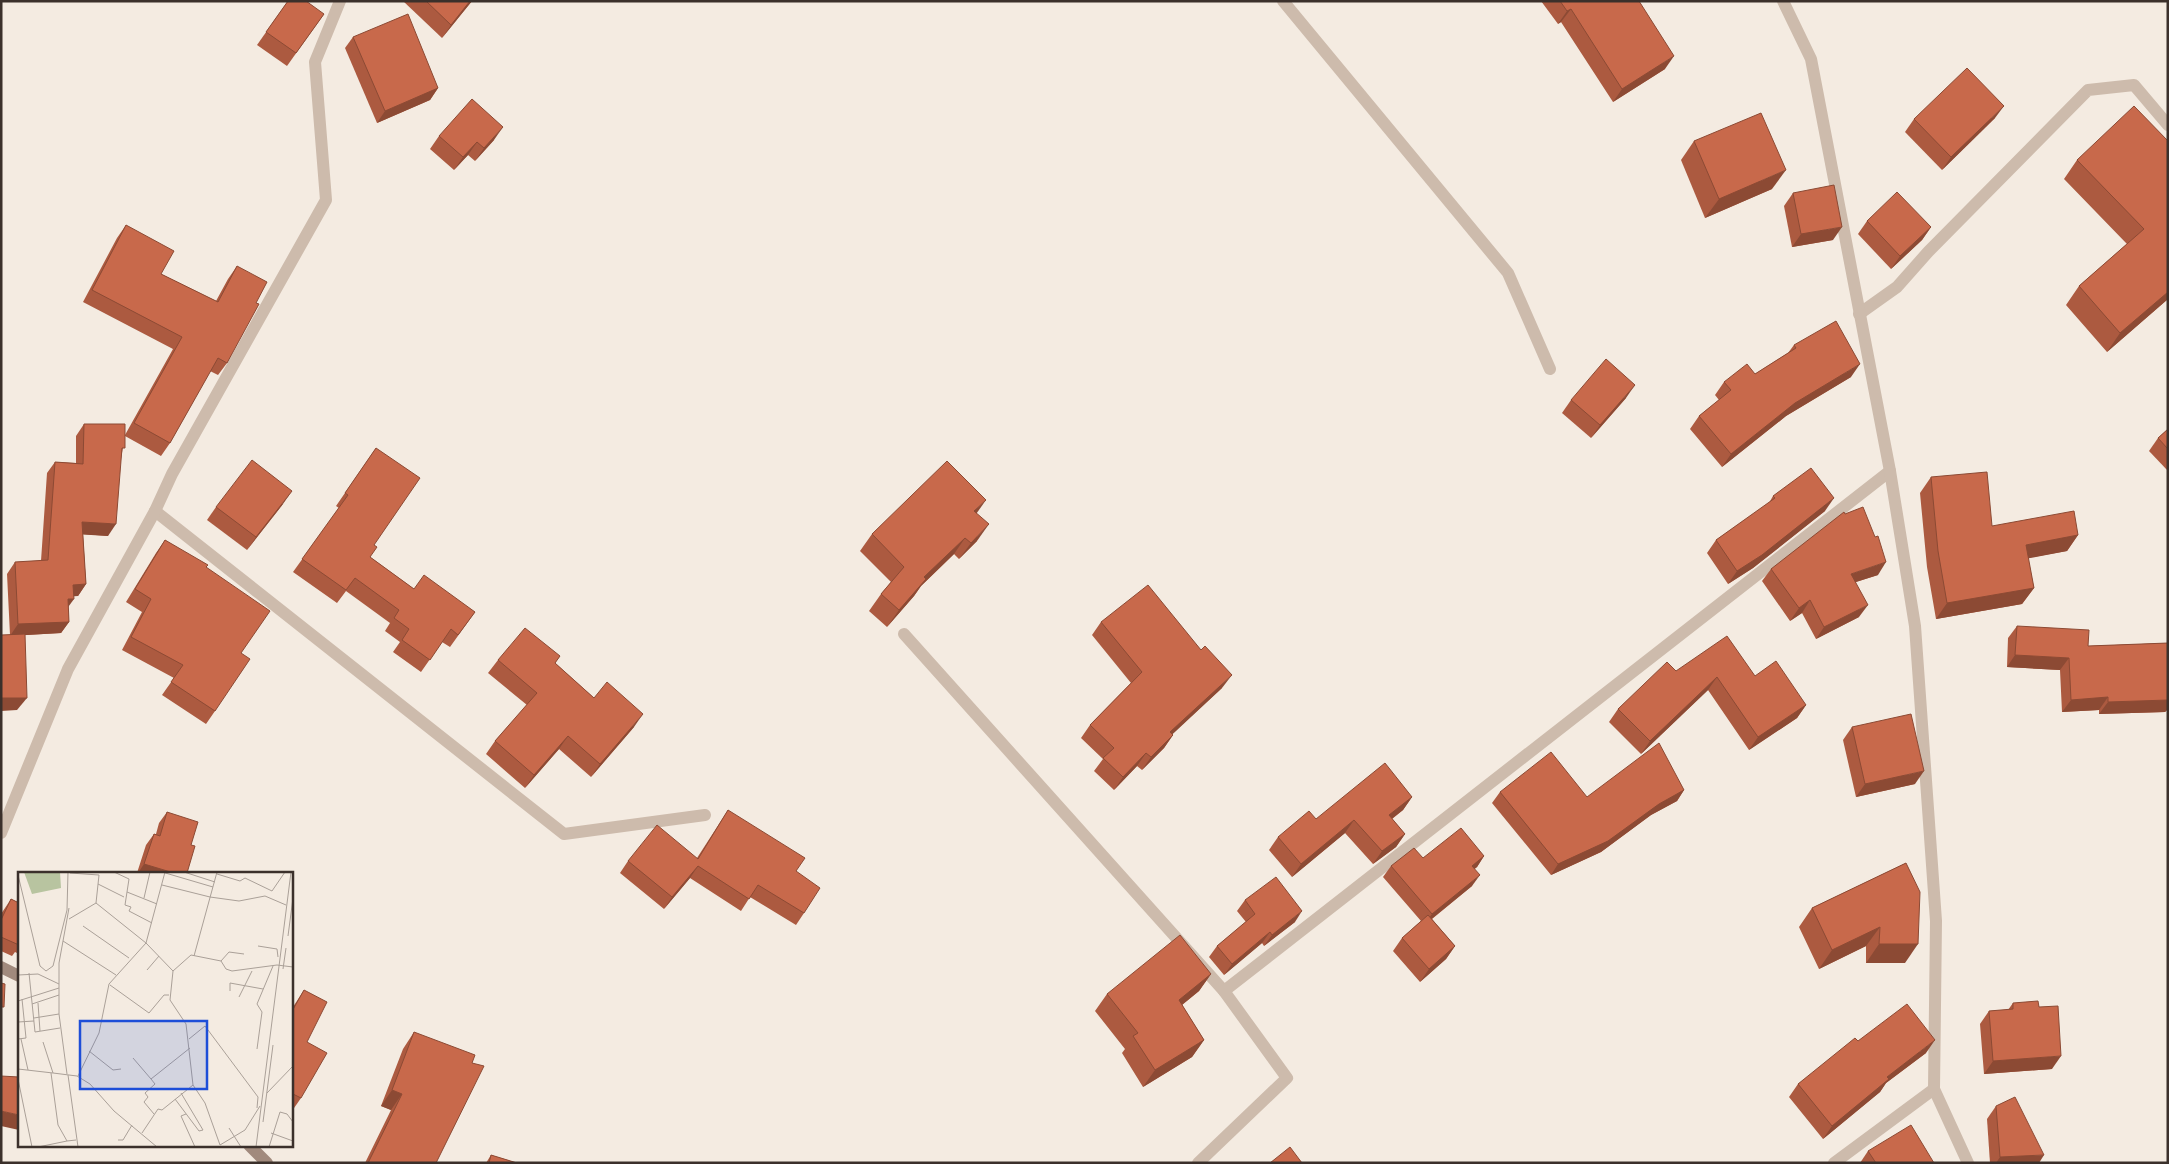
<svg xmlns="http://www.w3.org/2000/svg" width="2169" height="1164" font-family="'Sofia Sans Condensed',sans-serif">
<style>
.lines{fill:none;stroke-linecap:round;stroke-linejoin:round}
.service{stroke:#cdbbac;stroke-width:12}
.minor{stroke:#cdbbac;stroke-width:12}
.tertiary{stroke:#cdbbac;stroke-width:12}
.secondary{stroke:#a18a7d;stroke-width:12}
.wall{fill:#ac5a40}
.shaded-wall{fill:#8c4a34}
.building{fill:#c8694b;stroke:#8c4a34}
.inset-road{fill:none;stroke:#aaa098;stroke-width:1}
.view{fill:#1d4ed8;fill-opacity:0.15;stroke:#1d4ed8;stroke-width:2.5}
.inset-edge{fill:none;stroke:#3b302b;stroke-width:2.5}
</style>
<rect width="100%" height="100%" fill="#f4ebe1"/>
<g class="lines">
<polyline class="service" points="1283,1 1508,273 1550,369"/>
<g class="minor">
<polyline points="1859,314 1897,287 1928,252 2088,90 2134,85 2168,125"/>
<polyline points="155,511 564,834 705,815"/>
<polyline points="904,634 1224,991"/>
<polyline points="1,833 68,669 155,511 172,474 326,200 315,62 340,1"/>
<polyline points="1198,1163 1287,1078 1224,991 1890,471"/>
<polyline points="1834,1163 1934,1089"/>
</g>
<polyline class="tertiary" points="1783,1 1811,59 1890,471 1915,626 1936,921 1934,1089 1968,1163"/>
<g class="secondary">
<polyline points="1,967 19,976"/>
<polyline points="249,1145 267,1163"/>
</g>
</g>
<g class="wall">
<polygon points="288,1 324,14 287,66 257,45"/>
<polygon points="403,1 472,1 442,38"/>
<polygon points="1541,1 1639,1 1665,69 1613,102 1561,22 1558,24"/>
<polygon points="353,37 438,88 430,100 377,123 345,48"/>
<polygon points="1995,118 1942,170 1905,132 1914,119"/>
<polygon points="439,136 494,140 475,161 468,155 454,170 430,149"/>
<polygon points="1694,141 1772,189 1705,218 1681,160"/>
<polygon points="2168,141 2168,299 2107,352 2066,305 2079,286 2127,244 2064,179 2077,160"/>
<polygon points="1793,193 1833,240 1792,247 1784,206"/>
<polygon points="1867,221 1931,227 1922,240 1891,269 1858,234"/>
<polygon points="126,225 161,274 216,301 228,279 237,266 256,303 227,363 218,375 210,371 170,443 161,456 125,436 122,453 108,536 83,534 86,584 78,596 74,596 68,606 69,622 61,633 25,635 17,710 10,635 7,574 15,562 41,561 47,473 55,462 76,463 76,436 84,424 125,435 173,349 83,302 117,238"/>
<polygon points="1794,345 1851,377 1786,416 1722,467 1690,429 1699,416 1719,400 1715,395 1724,382 1755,374 1788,353"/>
<polygon points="1626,398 1591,438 1562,413 1571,400"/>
<polygon points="2168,429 2168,471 2149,451 2158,438"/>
<polygon points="376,448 374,545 370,557 414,589 475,612 450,647 442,642 421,672 393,652 400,642 385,631 390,623 346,591 337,603 293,572 339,508 336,506"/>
<polygon points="1931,477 1992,526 2078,535 2067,551 2028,558 2034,588 2022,604 1936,619 1927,567 1920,493"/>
<polygon points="1773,496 1825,511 1753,568 1728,584 1707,553 1716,540 1769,503"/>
<polygon points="283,504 247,550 207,520 216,507"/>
<polygon points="977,513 977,541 959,559 954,554 921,586 914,596 887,627 869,611 881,594 891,582 860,551 872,534"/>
<polygon points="165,540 206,567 241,653 215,711 206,724 162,695 174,678 122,650 142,612 126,602 156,553"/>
<polygon points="1771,569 1878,575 1856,582 1859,617 1816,639 1802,613 1790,621 1762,581"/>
<polygon points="1101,622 1222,688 1172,734 1173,735 1164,748 1142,770 1137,766 1114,790 1094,771 1103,759 1081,738 1090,725 1131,683 1092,635"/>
<polygon points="2017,626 2088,646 2168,643 2168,709 2165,712 2099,714 2099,710 2062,712 2060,670 2007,667 2008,638"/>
<polygon points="560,656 555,663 594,698 634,727 591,777 559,749 525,788 486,754 495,741 527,705 488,673 498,660"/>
<polygon points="1676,671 1755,676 1806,705 1797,718 1749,750 1708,690 1641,754 1609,722 1618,709"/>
<polygon points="1852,727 1915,784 1856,797 1843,740"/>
<polygon points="1684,790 1677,801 1651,815 1601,852 1551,875 1492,803 1500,792 1587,797"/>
<polygon points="1412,797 1403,810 1392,819 1405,834 1396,847 1373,864 1345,833 1292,877 1269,850 1278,837 1316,819"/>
<polygon points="728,810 796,871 804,913 796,925 750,897 741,911 690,878 664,909 620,873 628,861 697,858"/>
<polygon points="167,812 191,845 187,873 137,873 146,845 154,834 156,834 159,823"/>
<polygon points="1484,856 1477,867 1474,869 1472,886 1432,919 1455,946 1446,959 1420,982 1393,951 1402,938 1421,921 1383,877 1391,866 1423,858"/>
<polygon points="1906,863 1905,963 1866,963 1866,946 1819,969 1799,927 1812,908"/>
<polygon points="11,899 19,903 19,954 15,952 12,956 1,951 1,914"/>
<polygon points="1245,900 1295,922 1264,946 1262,943 1224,975 1209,957 1217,946 1246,922 1237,911"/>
<polygon points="1211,974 1199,991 1182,1005 1204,1040 1192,1057 1143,1087 1122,1053 1125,1049 1095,1011 1107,994"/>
<polygon points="304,990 307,1042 301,1098 292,1111 291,1111 291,1010"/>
<polygon points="2013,1003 2039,1007 2052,1069 1984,1074 1980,1024 1989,1011 2008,1010"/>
<polygon points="414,1032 436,1163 365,1163 391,1110 381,1106 403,1049"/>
<polygon points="1858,1041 1926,1053 1886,1083 1880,1092 1823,1139 1789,1097 1798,1084"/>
<polygon points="1996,1106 2039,1163 1990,1163 1987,1119"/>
<polygon points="1868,1151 1934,1163 1860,1163"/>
<polygon points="491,1155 517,1163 486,1163"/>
</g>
<g class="shaded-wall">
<polygon points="470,1 472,1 442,38 451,25"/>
<polygon points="1571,9 1561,22 1558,24 1567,11"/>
<polygon points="1674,56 1665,69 1613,102 1622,89"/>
<polygon points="438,88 430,100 377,123 385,111"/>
<polygon points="2004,106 1995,118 1942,170 1951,157"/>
<polygon points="503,127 494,140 475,161 484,148"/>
<polygon points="477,142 468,155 454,170 463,157"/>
<polygon points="1786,170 1772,189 1705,218 1719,199"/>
<polygon points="1842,227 1833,240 1792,247 1801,234"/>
<polygon points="1931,227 1922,240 1891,269 1900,256"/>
<polygon points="2168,292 2168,299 2107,352 2120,333"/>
<polygon points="1860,364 1851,377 1786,416 1722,467 1731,454 1795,403"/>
<polygon points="1635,385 1626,398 1591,438 1600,425"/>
<polygon points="292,491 283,504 247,550 256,537"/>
<polygon points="1834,498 1825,511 1753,568 1728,584 1737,571"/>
<polygon points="986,500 974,517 974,511"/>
<polygon points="82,522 116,524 108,536 74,534"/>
<polygon points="989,524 977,541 959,559 971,543"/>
<polygon points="2078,535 2067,551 2015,561 2026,545"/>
<polygon points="965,538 954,554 921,586 914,596 887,627 899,610 924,577"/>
<polygon points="1886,562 1878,575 1843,586 1851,574"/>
<polygon points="86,584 78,596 65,597 73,585"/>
<polygon points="2034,588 2022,604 1936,619 1947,603"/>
<polygon points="68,599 74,599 66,610"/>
<polygon points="1810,600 1802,613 1790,621 1799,608"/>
<polygon points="1868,605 1859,617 1816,639 1824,627"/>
<polygon points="69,622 61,633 10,636 18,624"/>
<polygon points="2015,655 2069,658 2060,670 2007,667"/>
<polygon points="1232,675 1222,688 1161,745 1170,732"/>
<polygon points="1717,677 1708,690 1641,754 1650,741"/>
<polygon points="2108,697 2099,710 2062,712 2071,700"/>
<polygon points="1,698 27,698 17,710 1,711"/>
<polygon points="2168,700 2168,709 2165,712 2099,714 2108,702"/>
<polygon points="1806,705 1797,718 1749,750 1758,737"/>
<polygon points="643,714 634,727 591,777 600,764"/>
<polygon points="1173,735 1164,748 1142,770 1151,757"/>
<polygon points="568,736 559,749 525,788 534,775"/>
<polygon points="1146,753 1137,766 1114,790 1123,777"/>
<polygon points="1924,771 1915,784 1856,797 1865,784"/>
<polygon points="1684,790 1677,801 1651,815 1601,852 1551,875 1558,864 1659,804"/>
<polygon points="1412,797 1403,810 1380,828 1389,815"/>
<polygon points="1354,820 1345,833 1292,877 1301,864"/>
<polygon points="1405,834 1396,847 1373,864 1382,851"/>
<polygon points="1484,856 1477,867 1465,877 1472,866"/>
<polygon points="144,864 174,873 138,873"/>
<polygon points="698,866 690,878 664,909 672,897"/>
<polygon points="1480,875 1472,886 1424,925 1432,914"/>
<polygon points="1302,911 1295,922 1264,946 1272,935"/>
<polygon points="1880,927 1866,946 1819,969 1832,950"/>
<polygon points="1270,932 1262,943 1224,975 1232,964"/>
<polygon points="1879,944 1918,944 1905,963 1866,963"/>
<polygon points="1455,946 1446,959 1420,982 1429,969"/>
<polygon points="1211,974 1199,991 1167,1017 1179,1000"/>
<polygon points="1204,1040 1192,1057 1143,1087 1155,1070"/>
<polygon points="1935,1040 1926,1053 1886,1083 1880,1092 1823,1139 1832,1126 1887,1077"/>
<polygon points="2061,1056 2052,1069 1984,1074 1993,1061"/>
<polygon points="392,1090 402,1094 391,1110 381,1106"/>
<polygon points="1,1111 19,1115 19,1130 1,1126"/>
<polygon points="2044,1155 2039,1163 1996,1163 2000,1157"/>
</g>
<g class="building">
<polygon points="288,1 306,1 324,14 296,53 266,32"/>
<polygon points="426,1 470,1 451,25"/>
<polygon points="1560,1 1639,1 1674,56 1622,89 1571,9 1567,11"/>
<polygon points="408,14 438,88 385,111 353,37"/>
<polygon points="1967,68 2004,106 1951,157 1914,119"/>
<polygon points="472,99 503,127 484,148 477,142 463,157 439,136"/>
<polygon points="2134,106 2168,141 2168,292 2120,333 2079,286 2144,229 2077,160"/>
<polygon points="1761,113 1786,170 1719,199 1694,141"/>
<polygon points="1834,185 1842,227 1801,234 1793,193"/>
<polygon points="1897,192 1931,227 1900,256 1867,221"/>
<polygon points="126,225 174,251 161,274 218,302 237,266 267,282 256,303 259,304 227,363 218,358 170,443 134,423 182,337 92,290"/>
<polygon points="1836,321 1860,364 1795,403 1731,454 1699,416 1731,390 1724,382 1747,364 1755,374 1796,348 1794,345"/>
<polygon points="1606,359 1635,385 1600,425 1571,400"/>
<polygon points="84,424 125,424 125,448 122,448 116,524 82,522 86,584 73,585 74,599 68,599 69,622 18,624 15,562 48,560 55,462 83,464"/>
<polygon points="2168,429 2168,449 2158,438"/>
<polygon points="376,448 420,478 374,545 377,547 370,557 414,589 424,575 475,612 458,635 451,629 430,660 402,640 409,629 394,618 399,610 355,578 346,590 302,559 348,495 345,493"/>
<polygon points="252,460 292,491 256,537 216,507"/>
<polygon points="947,461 986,500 974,511 989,524 971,543 965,538 924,577 926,579 899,610 881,594 904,567 872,534"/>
<polygon points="1811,468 1834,498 1762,555 1737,571 1716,540 1775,498 1773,496"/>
<polygon points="1987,472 1992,526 2074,511 2078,535 2026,545 2034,588 1947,603 1938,551 1931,477"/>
<polygon points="1863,507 1875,537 1878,536 1886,562 1851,574 1868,605 1824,627 1810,600 1799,608 1771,569 1844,512 1845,514"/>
<polygon points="165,540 208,565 206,567 270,611 241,653 250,659 215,711 171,682 183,665 131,637 151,599 135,589"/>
<polygon points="1148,585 1201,650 1205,646 1232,675 1170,732 1173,735 1151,757 1146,753 1123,777 1103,758 1114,748 1090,725 1142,672 1101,622"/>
<polygon points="2017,626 2089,630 2088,646 2168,643 2168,700 2108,702 2108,697 2071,700 2069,658 2015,655"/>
<polygon points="525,628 560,656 555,663 594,698 607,682 643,714 600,764 568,736 534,775 495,741 537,693 498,660"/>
<polygon points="25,634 27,698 1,698 1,635"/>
<polygon points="1727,636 1755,676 1776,661 1806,705 1758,737 1717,677 1650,741 1618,709 1667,662 1676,671"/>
<polygon points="1911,714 1924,771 1865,784 1852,727"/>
<polygon points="1659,743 1684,790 1659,804 1608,841 1558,864 1500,792 1551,752 1587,797"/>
<polygon points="1385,763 1412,797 1389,815 1405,834 1382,851 1354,820 1301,864 1278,837 1309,811 1316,819"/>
<polygon points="728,810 805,858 796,871 820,888 804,913 758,885 749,899 698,866 672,897 628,861 657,825 698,859"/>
<polygon points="167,812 198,822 191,845 195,846 187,873 174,873 144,864 154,834 160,836"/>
<polygon points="1461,828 1484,856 1472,866 1480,875 1432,914 1391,866 1414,848 1423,858"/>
<polygon points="1906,863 1920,892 1918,944 1879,944 1880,927 1832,950 1812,908"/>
<polygon points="1276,877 1302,911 1272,935 1270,932 1232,964 1217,946 1255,914 1245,900"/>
<polygon points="11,899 19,903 19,945 1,937 1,920"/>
<polygon points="1428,915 1455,946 1429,969 1402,938"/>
<polygon points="1180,935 1211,974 1179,1000 1204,1040 1155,1070 1133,1036 1138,1033 1107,994"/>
<polygon points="1,983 5,984 4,1007 1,1007"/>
<polygon points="304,990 327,1002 307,1042 327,1053 301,1098 291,1093 291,1013"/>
<polygon points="2038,1001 2039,1007 2058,1006 2061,1056 1993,1061 1989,1011 2013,1009 2013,1003"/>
<polygon points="1907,1004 1935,1040 1887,1077 1889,1079 1832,1126 1798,1084 1855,1038 1858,1041"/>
<polygon points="414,1032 475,1055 472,1063 484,1066 436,1163 368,1163 402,1094 392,1090"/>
<polygon points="1,1076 19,1077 19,1115 1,1111"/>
<polygon points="2015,1097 2044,1155 2000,1157 1996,1106"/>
<polygon points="1911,1125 1934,1163 1876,1163 1868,1151"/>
<polygon points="1290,1147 1302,1163 1270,1163"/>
<polygon points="491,1155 517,1163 489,1163"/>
</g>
<g transform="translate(18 872)">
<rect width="275" height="275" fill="#f4ebe1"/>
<path d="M6,0h36l1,16 -29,6z" fill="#b8c4a0"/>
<path class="inset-road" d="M96,0l15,7 -2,13 30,12M144,0l51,15M147,0l-19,71 27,28 -3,29 16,24 7,61 12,18 15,42 25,-15 15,-24M166,0l31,10M52,1l29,2 -3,28 50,40 -37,41 -10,49 -21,43M199,2l23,7 5,-3 27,13 13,-19M0,3l22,91 6,5 7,-5 14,-56 1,-38M80,12l26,13M144,13l48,12 29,4 26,-5 21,9M109,20l-2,13 6,2 -2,4 23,12M126,26l6,-26M51,47l27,-16M65,54l46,32M270,64l5,-38M45,69l53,34M240,74l19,3 1,8M176,84l23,-84M203,89l8,-9 15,2M265,97l3,-21M129,98l12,-14M155,99l18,-16 30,6 5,8 6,2 45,-6 16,2M11,101l6,59 25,-4M0,103l20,-1 21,10M92,113l39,28 15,-18h5M212,119v-8l33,6M221,125l13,-26M0,129l41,-13M20,131l2,28M14,132l27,-9M16,146l25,-4M0,150l16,-1M0,167l8,-1 -4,-39M3,167l7,31M171,167l16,-13 53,71 -1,11M239,177l5,-37 -5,-8 16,-38M71,179l24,19 8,-1M115,186l18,21M0,197l35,4 -10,-31M33,201l7,52 9,16 9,-1M35,201l24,3 13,8 24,27 43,36M49,202l-8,-60v-51l10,-55M50,203l10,72M0,207l14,68M249,221l26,-27M157,227l24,32 4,-1 -22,-37M136,242l-10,-12 4,-5 -3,-4 10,-9 -4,-5 39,-31M168,242l-5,2 14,31M245,250l10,-77M211,256l12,19M124,261l16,-24 4,1 31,-25M253,261l22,8M100,268h5l9,-15M20,275l29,-6M238,275l35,-275M251,275l11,-35 7,2 6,8"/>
<path class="view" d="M62,149h127v68h-127z"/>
<rect width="275" height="275" class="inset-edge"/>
</g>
<rect width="2169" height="1164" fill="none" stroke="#3b302b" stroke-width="5"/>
</svg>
